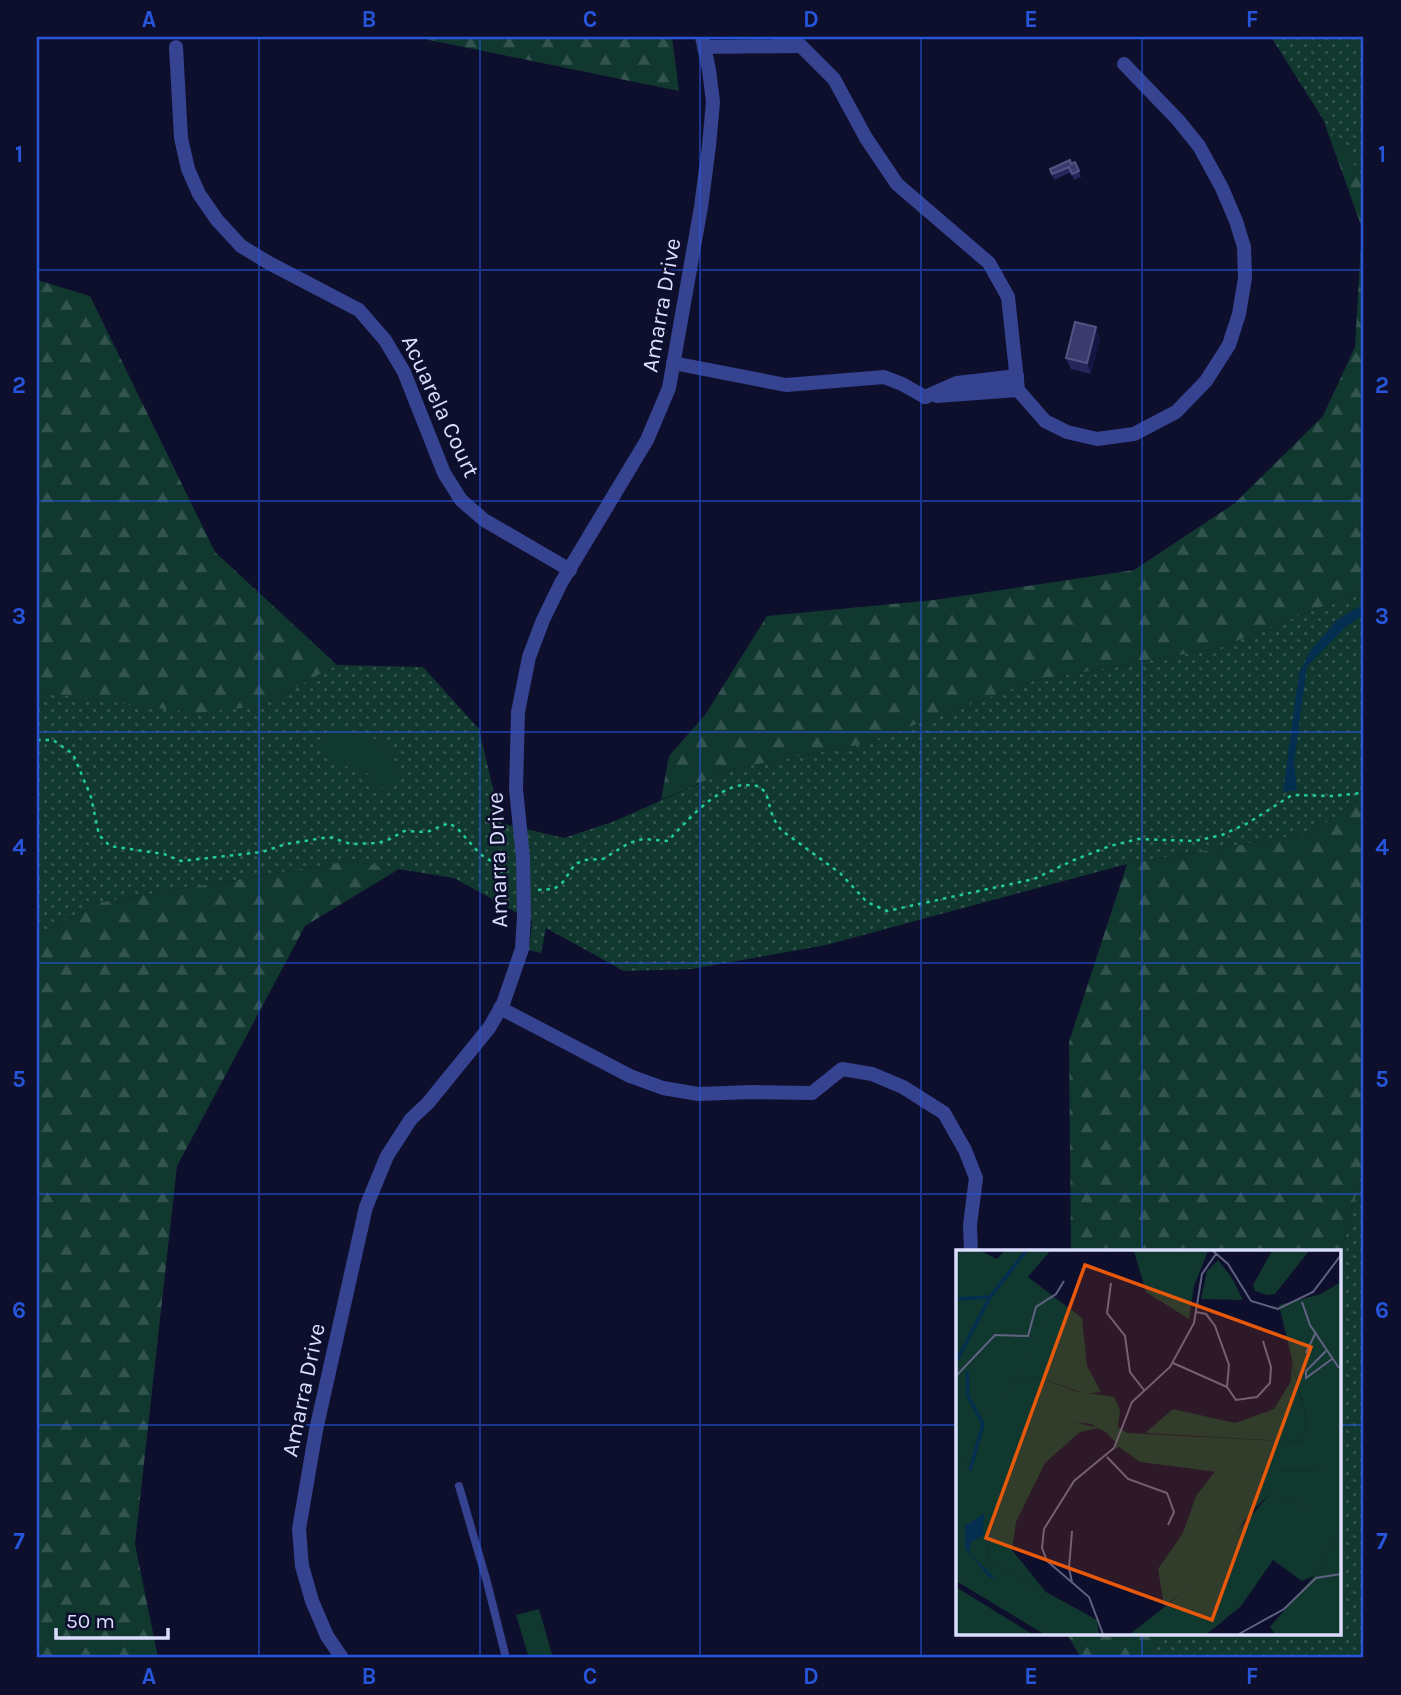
<svg xmlns="http://www.w3.org/2000/svg" width="1401" height="1695" font-family="Karla,sans-serif">
<style>
.grass{fill:url(#grass-dots)}
.forest{fill:url(#forest-firs)}
.garden{fill:#11382f}
.water{fill:#052f50}
.lines{fill:none;stroke-linecap:round;stroke-linejoin:round}
.path{stroke:#23ca9f;stroke-width:2.5;stroke-dasharray:3.5 5;stroke-linecap:butt}
.lane{stroke:#354391;stroke-width:8}
.street{stroke:#354391;stroke-width:14}
.wall{fill:#27265c}
.shaded-wall{fill:#151442}
.building{fill:#3a3a6e;stroke:#535384;stroke-width:2}
.grid{fill:none;stroke:#2655da;stroke-width:2;stroke-opacity:0.55}
.labels{text-anchor:middle;stroke-width:5;stroke-linejoin:round;paint-order:stroke}
.street-label{font-size:23px;fill:#dbdeff;stroke:#0e0f2d}
.inset-river{fill:none;stroke:#052f50;stroke-width:3.5}
.inset-road{fill:none;stroke:#606281;stroke-width:2}
.view{fill:#e8590c;fill-opacity:0.15;stroke:#e8590c;stroke-width:3.5}
.inset-edge{fill:none;stroke:#dbdeff;stroke-width:3.5}
.neatline{fill:none;stroke:#2655da;stroke-width:2.5}
.grid-label{font-size:23px;text-anchor:middle;font-weight:bold;fill:#2655da}
</style>
<defs>
<pattern id="grass-dots" width="8" height="8" patternUnits="userSpaceOnUse" patternTransform="scale(1.75)"><rect width="8" height="8" fill="#11382f"/><path d="M2 2h.1M6 6h.1" fill="none" stroke="#33544e" stroke-width="1.8" stroke-linecap="round"/></pattern>
<pattern id="forest-firs" width="22" height="20" patternUnits="userSpaceOnUse" patternTransform="scale(1.75)"><rect width="22" height="20" fill="#11382f"/><path d="M5 1l3.5 6h-7zM16 11l3.5 6h-7z" fill="#33544e"/></pattern>
</defs>
<rect width="100%" height="100%" fill="#0e0f2d"/>
<g class="grass">
<polygon points="1271,37 1364,37 1364,180 1323,119"/>
<polygon points="1364,590 1364,797 1311,833 1127,864 826,945 692,969 624,971 546,928 541,953 529,950 532,921 454,878 349,861 102,902 37,935 37,697 52,694 261,706 337,665 423,667 479,729 501,823 564,838 615,821 732,769 863,744 1033,681 1219,648"/>
<polygon points="1364,1164 1364,1658 1147,1658 1164,1634 1340,1634 1340,1257"/>
</g>
<g class="forest">
<polygon points="415,37 672,37 679,91"/>
<polygon points="1323,119 1364,180 1364,590 1219,648 1033,681 863,744 732,769 661,800 669,756 705,715 767,616 934,600 1134,570 1235,503 1323,416 1355,347 1362,228"/>
<polygon points="37,280 90,296 215,552 337,665 261,706 195,713 52,694 37,697"/>
<polygon points="1364,797 1364,1164 1340,1257 1340,1252 1071,1252 1069,1042 1127,864 1311,833"/>
<polygon points="349,861 399,869 305,926 177,1166 135,1544 158,1658 37,1658 37,935 102,902"/>
<polygon points="1067,1634 1164,1634 1147,1658 1081,1658"/>
</g>
<g class="garden">
<path d="M332,730c15,0 31,2 44,10 19,11 35,44 3,49 -6,-5 -7,-14 -14,-17 -5,-3 -12,-3 -17,-5 -9,-3 -18,-8 -25,-14l-2,-14 5,-6z"/>
<polygon points="539,1609 553,1658 529,1658 516,1615"/>
</g>
<polygon class="water" points="1364,604 1364,614 1344,628 1307,666 1294,763 1297,790 1283,792 1299,673 1311,650 1338,619"/>
<g class="lines">
<g class="path">
<polyline points="37,740 53,740 73,754 91,797 99,835 110,846 164,854 181,861 262,852 286,844 329,837 351,844 378,843 390,839 404,831 427,832 449,823 458,829 480,854 500,867 503,876 504,887 508,889"/>
<path d="M538,890l16,-1 9,-7 12,-18 10,-4 18,-1 26,-16 14,-4 25,2c18,-19 47,-53 75,-56 5,0 11,1 16,1l7,7 7,25 8,12 59,43 27,29 20,9 147,-32 40,-19 36,-14 28,-7 56,2 28,-6 26,-12 44,-28 40,1 30,-3 2,-3"/>
</g>
<polyline class="lane" points="459,1486 487,1582 506,1658"/>
<g class="street">
<polyline points="780,37 799,44 834,79 866,138 897,184 989,263 1008,297 1018,390 1045,421 1067,432 1097,439 1134,434 1176,412 1206,381 1229,345 1239,314 1245,278 1244,247 1236,221 1222,188 1199,146 1178,120 1124,64"/>
<polyline points="176,47 181,138 188,169 199,194 217,220 241,246 269,263 359,310 385,340 404,372 444,473 461,500 484,520 570,570"/>
<polyline points="704,47 797,46"/>
<polyline points="673,363 786,385 884,377 902,384 925,397"/>
<polyline points="937,396 1018,390"/>
<polyline points="925,397 957,383 1017,376"/>
<polyline points="500,1008 630,1076 663,1088 698,1094 752,1092 812,1093 842,1069 872,1074 903,1087 944,1113 965,1150 976,1178 970,1225 971,1252"/>
<polyline points="342,1658 327,1636 312,1601 302,1566 299,1529 316,1430 366,1207 387,1156 411,1119 428,1103 489,1028 503,1004 522,949 524,916 523,858 516,789 518,712 529,657 543,620 561,583 647,440 669,388 701,207 709,146 713,102 709,70 702,37"/>
</g>
</g>
<g class="wall">
<polygon points="1075,162 1081,177 1074,180 1071,172 1054,180 1050,169"/>
<polygon points="1096,327 1100,339 1091,374 1071,369 1066,358"/>
</g>
<polygon class="shaded-wall" points="1096,327 1100,339 1091,374 1087,363"/>
<g class="building">
<polygon points="1070,160 1071,164 1075,162 1079,171 1072,174 1069,167 1052,174 1050,169"/>
<polygon points="1075,322 1096,327 1087,363 1066,358"/>
</g>
<path class="grid" d="M259,37v1621M480,37v1621M700,37v1621M921,37v1621M1142,37v1215M37,270h1327M37,501h1327M37,732h1327M37,963h1327M37,1194h1327M37,1425h921M1340,1425h24M1142,1634v24"/>
<g class="labels">
<g class="street-label">
<text transform="translate(661 305) rotate(-80)" y="8">Amarra Drive</text>
<text transform="translate(441 406) rotate(65)" y="8">Acuarela Court</text>
<text transform="translate(497 860) rotate(-92)" y="8">Amarra Drive</text>
<text transform="translate(303 1390) rotate(-78)" y="8">Amarra Drive</text>
</g>
</g>
<g transform="translate(956 1250)">
<rect width="385" height="385" fill="#0e0f2d"/>
<path d="M316,1h37l-34,43 -8,1 -12,-4 -2,-6zM385,32v247l-27,47 -12,5 -29,-21 -32,46 -34,28h-77l56,-44 84,-96 36,12 17,-35 -51,-1 -24,6 -108,-14 -21,-15 -4,2 2,-5 -10,-11 -16,-9 -58,-6 -34,78 -13,63 111,61 2,14h-55l-88,-53v-105l53,-92 29,-7 37,14 39,6 6,13 -2,17 9,6 175,9 5,-19 -28,-118 42,-11z" fill="#11382f"/>
<path d="M0,1h25l16,8 7,-8h46l-22,26 54,41 5,48 14,26 -15,2 -48,-17 -28,7 -54,92zM178,1h74l-14,35 -5,33 -43,-27zM262,10l14,18 11,22 -42,-1 6,-28zM336,112l15,61 -5,19 -157,-9 28,-24 62,14 39,-14 17,-28zM93,166l50,12 -19,4 -35,31 -29,59 -4,28 34,42 -60,-33 13,-63 18,-49 16,-29zM260,220l32,6 24,-6 51,1 10,5 -18,26 -10,4 -35,-12 -20,19 -44,63 -42,30 -6,-37 25,-36 13,-37zM385,279v105h-66l-5,-7 44,-51zM0,337l76,47h-76z" fill="#11382f"/>
<path d="M0,1h25l78,50 -103,175z" fill="#11382f"/>
<path d="M28,264l-1,22 -12,6 -2,11 27,26 -6,-1 -25,-29v-23z" fill="#052f50"/>
<path class="inset-river" d="M0,49l34,-2 36,-46M0,112l34,-65M11,121l1,25 15,28 -13,47"/>
<path class="inset-road" d="M257,1l15,13 23,37 27,8 35,-17 28,-37M155,33l-4,30 18,23 5,36 14,18M346,52l8,23 29,43M240,62l10,2 9,12 14,39 -2,22 9,13 21,-3 13,-14 1,-16 -8,-26M370,101l-20,20v7l26,-19M350,103l10,-21M217,113l54,24M0,126l39,-41 33,1 8,-29 20,-13 8,-13M151,207l21,22 39,14 7,19 -6,13M116,281l-3,37 3,14M147,384l-14,-37 -42,-36 -5,-13 2,-19 30,-48 40,-33 18,-46 38,-35 24,-44 8,-49 14,-20M283,384l45,-25 32,-31 25,-4"/>
<path class="view" d="M129,15l226,82 -99,273 -226,-82z"/>
<rect width="385" height="385" class="inset-edge"/>
</g>
<rect width="1401" height="1695" fill="none" stroke="#0e0f2d" stroke-width="77"/>
<path d="M56 1628v10h112v-10" fill="none" stroke="#dbdeff" stroke-width="3.5"/>
<text x="66" y="1628" font-size="21" fill="#dbdeff" stroke="#0e0f2d" stroke-width="5" paint-order="stroke">50 m</text>
<rect x="38" y="38" width="1324" height="1618" class="neatline"/>
<g class="grid-label">
<text x="149" y="27">A</text>
<text x="369" y="27">B</text>
<text x="590" y="27">C</text>
<text x="811" y="27">D</text>
<text x="1031" y="27">E</text>
<text x="1252" y="27">F</text>
<text x="19" y="162">1</text>
<text x="1382" y="162">1</text>
<text x="19" y="393">2</text>
<text x="1382" y="393">2</text>
<text x="19" y="624">3</text>
<text x="1382" y="624">3</text>
<text x="19" y="855">4</text>
<text x="1382" y="855">4</text>
<text x="19" y="1087">5</text>
<text x="1382" y="1087">5</text>
<text x="19" y="1318">6</text>
<text x="1382" y="1318">6</text>
<text x="19" y="1549">7</text>
<text x="1382" y="1549">7</text>
<text x="149" y="1684">A</text>
<text x="369" y="1684">B</text>
<text x="590" y="1684">C</text>
<text x="811" y="1684">D</text>
<text x="1031" y="1684">E</text>
<text x="1252" y="1684">F</text>
</g>
</svg>
